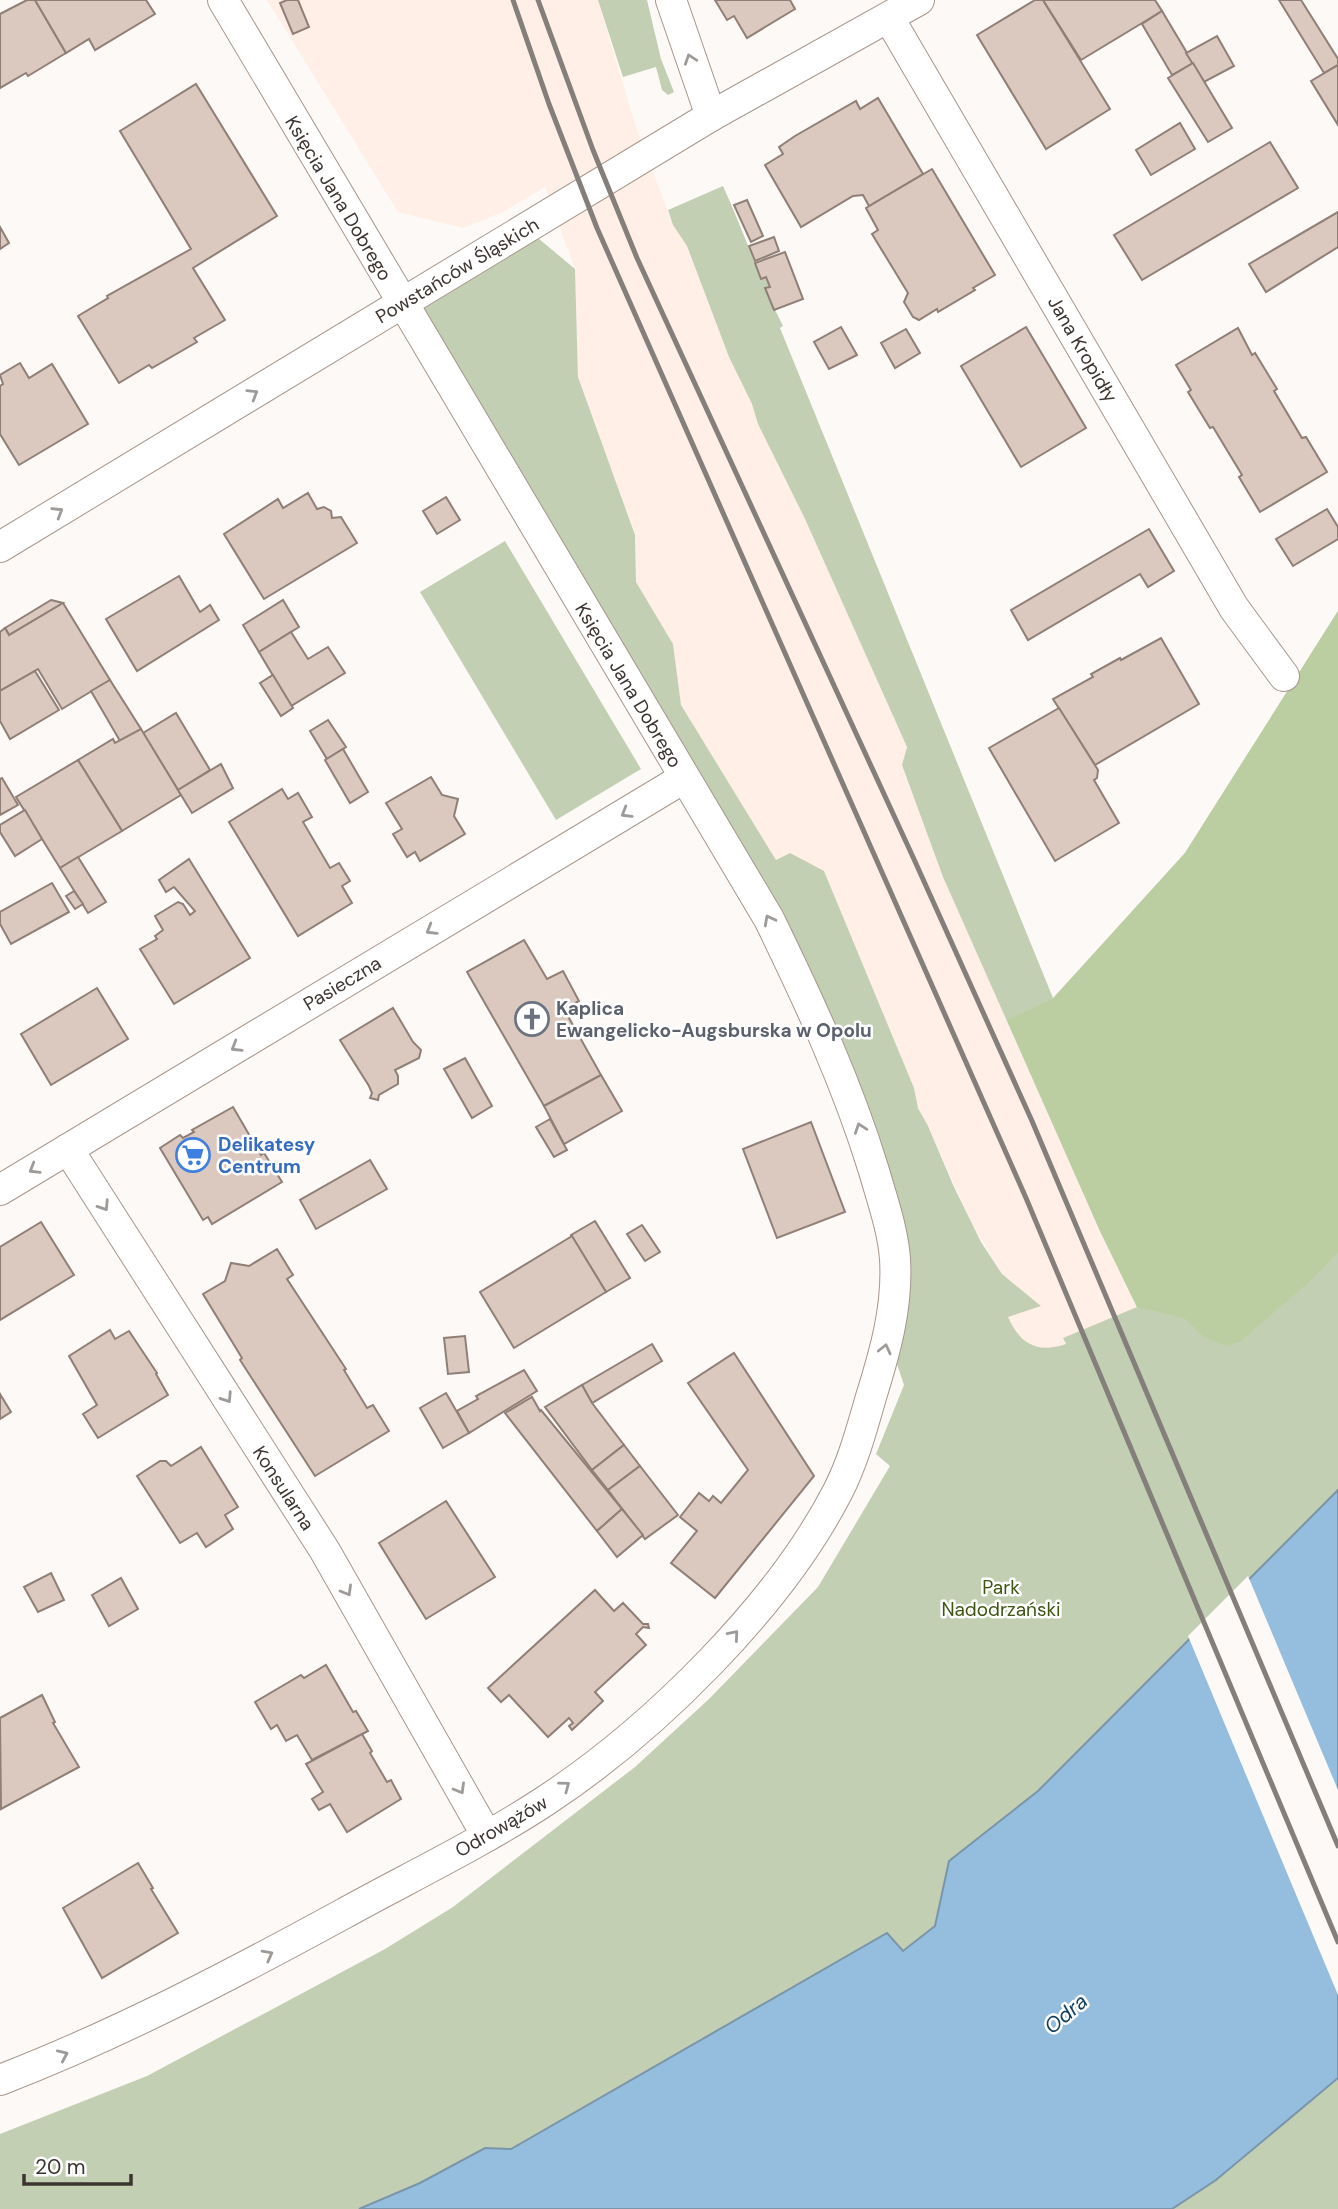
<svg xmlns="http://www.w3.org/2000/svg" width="1338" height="2209" font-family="'DM Sans',sans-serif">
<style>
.built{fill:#ffefe6}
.green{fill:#c3cfb3}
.forest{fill:#bbcea1}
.water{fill:#95bede;stroke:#7a95aa;stroke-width:2}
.pier{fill:#fdf9f7}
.building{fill:#dbc9bf;stroke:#907f76;stroke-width:2}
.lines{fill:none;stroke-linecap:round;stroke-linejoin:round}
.street-casing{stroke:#a7968c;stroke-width:32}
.street{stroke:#fff;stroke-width:30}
.rail{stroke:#857f7b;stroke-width:5}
.oneway{stroke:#9e9a98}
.labels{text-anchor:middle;stroke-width:5;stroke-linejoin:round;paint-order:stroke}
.street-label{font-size:19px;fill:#3c3430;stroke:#fff}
.worship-label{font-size:19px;font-weight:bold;fill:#5b616d;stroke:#fff;text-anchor:start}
.shop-label{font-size:19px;font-weight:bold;fill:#366cbe;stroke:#fff;text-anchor:start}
.park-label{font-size:19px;fill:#3e5411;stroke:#fff}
.water-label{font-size:21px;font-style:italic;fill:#104061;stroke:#fff}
</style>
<rect width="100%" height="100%" fill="#fdf9f7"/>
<polygon class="built" points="267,0 598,0 635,124 673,225 687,246 729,357 752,404 758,424 805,519 907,747 902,765 943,877 1100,1231 1137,1307 1063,1339 1066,1344 1055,1348 1043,1349 1033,1347 1019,1336 1007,1317 1040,1305 1002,1274 972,1224 928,1126 918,1108 914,1088 824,871 776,860 681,705 673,644 636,582 635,535 578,377 575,269 545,187 503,212 463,228 398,212"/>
<g class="green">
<polygon points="598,0 647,0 661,59 674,92 668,95 662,90 656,67 623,77"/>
<path d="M723,186c14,31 26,62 38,93l5,-2 4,10 -5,2 18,37 -3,2 273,670 132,-145 153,-242v879l-300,301 -89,70 -14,65 -33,26 -15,-19 -376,216 -26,-1 -65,35 -61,26h-359v-75l147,-58 238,-127 68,-42 182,-140 74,-68 109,-112 72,-121 -14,-12 28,-69 -7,-21 -14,-4 12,-104 -86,-254 -407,-698 124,-76 49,41 3,108 57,158 1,47 37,62 8,61 95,155 14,-7 34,18 90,217 4,20 10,18 26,61 27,55 21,32 39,32 -33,11c12,27 29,37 58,27l-3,-6 74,-31 -37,-76 -157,-354 -41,-112 5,-18 -102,-228 -47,-95 -6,-20 -23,-47 -42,-111 -14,-21 -5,-15z"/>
<polygon points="505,541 641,769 556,820 420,592"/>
<polygon points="1338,2078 1338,2209 1172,2209 1216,2180"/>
</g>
<polygon class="forest" points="1338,611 1338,1252 1311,1280 1241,1341 1227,1346 1205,1338 1184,1318 1137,1307 1100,1231 1007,1020 1053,999 1185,853"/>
<polygon class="water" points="1338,1490 1338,2078 1216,2180 1172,2209 359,2209 420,2183 485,2148 511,2149 887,1933 903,1951 935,1926 949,1861 1038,1791"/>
<polygon class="pier" points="1248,1576 1338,1790 1338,1995 1188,1636"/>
<g class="building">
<polygon points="27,0 35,0 66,53 28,76 26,73 0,88 0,14"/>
<polygon points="35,0 146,0 155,14 95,50 89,39 66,53"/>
<polygon points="287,0 298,0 309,27 293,34 280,3"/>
<polygon points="715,0 790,0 795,9 747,38 734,16 727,20"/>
<polygon points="1035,0 1043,0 1110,109 1046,149 977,35"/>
<polygon points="1043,0 1155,0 1162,11 1081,60"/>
<polygon points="1279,0 1301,0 1338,59 1338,65 1324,73"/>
<polygon points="1162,11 1193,63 1172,75 1142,24"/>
<polygon points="1217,36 1234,66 1204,82 1186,53"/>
<polygon points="1193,63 1232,128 1208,142 1168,78"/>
<polygon points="1338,65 1338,125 1311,81"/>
<polygon points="196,84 277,216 193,268 225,320 194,338 197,342 152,368 149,365 119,383 78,316 108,298 107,296 191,249 120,131"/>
<polygon points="878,98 923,174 869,206 863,195 853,196 801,227 765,165 783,154 779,147 795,136 856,101 860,109"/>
<polygon points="1180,123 1195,149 1151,175 1136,150"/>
<polygon points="1270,142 1298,188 1142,280 1114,235"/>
<polygon points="932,169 995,275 973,288 975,290 938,312 937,309 919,320 913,317 904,302 908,293 872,234 878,230 866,208"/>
<polygon points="747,200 763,236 751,242 734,205"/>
<polygon points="1338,212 1338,247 1266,292 1249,264"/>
<polygon points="0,227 9,243 0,249"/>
<polygon points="774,237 779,251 755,261 749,246"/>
<polygon points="785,252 803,299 774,310 765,288 770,287 766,277 761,279 755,263"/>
<polygon points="841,327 857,355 829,369 814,342"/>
<polygon points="1026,327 1086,428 1021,467 961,366"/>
<polygon points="1238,328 1252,355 1255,353 1277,389 1274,391 1302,438 1306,437 1327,472 1260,512 1239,477 1242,475 1213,427 1210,428 1188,392 1191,390 1176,365"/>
<polygon points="906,329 920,353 895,368 881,343"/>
<polygon points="20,363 29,378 52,364 88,424 19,465 0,434 0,386 3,384 0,375"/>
<polygon points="308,493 317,509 324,507 331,511 332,518 341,517 357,543 264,599 224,534 278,499 283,508"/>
<polygon points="446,497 460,520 437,534 423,511"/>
<polygon points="1327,509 1338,527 1338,539 1293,566 1276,539"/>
<polygon points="1149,529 1174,571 1148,587 1140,574 1028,640 1011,610"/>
<polygon points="179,576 200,612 210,605 219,620 137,671 106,619"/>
<polygon points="51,600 63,603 9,635 5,628"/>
<polygon points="283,600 299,627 259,652 243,625"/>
<polygon points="63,603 110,680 62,709 38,669 0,691 0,632 5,628 9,635"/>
<polygon points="291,632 308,659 328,647 345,673 291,706 259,652"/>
<polygon points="1161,638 1199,704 1095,765 1053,699 1093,677 1091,674 1120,658 1121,660"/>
<polygon points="35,671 59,710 10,739 0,721 0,691"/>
<polygon points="273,675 293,708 281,716 260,683"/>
<polygon points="110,680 141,729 120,741 91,691"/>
<polygon points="1059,708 1098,770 1097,778 1094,780 1119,823 1055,861 989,748"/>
<polygon points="176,713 210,770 178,790 143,733"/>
<polygon points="328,720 346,747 327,759 310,731"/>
<polygon points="141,729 181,795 122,831 78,760 113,739 115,743"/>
<polygon points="343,749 368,792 350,803 325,760"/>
<polygon points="78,760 122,831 60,868 16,797"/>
<polygon points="221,764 233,788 192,813 178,790"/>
<polygon points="431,777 442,795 458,799 454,816 465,834 420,861 415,852 407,857 393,834 402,829 386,803"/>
<polygon points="2,778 18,805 0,815 0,779"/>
<polygon points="282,789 288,799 298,793 312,817 303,822 330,868 339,863 350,881 342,886 352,903 298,936 229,822"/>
<polygon points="25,810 42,839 15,856 0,832 0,825"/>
<polygon points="78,857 106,902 88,913 60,868"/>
<polygon points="189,859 250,958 174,1004 140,949 157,939 155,936 163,930 155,916 178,902 183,904 190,915 195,911 174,887 166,892 159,880"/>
<polygon points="52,883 69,912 11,944 0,924 0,912"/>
<polygon points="74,891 83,904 75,909 66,896"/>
<polygon points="524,940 547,979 563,971 579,1001 564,1009 601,1075 544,1106 467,972"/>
<polygon points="97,988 128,1039 51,1085 21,1034"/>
<polygon points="393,1008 413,1042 421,1050 419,1058 395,1070 398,1076 398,1084 379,1095 378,1100 370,1098 372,1093 369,1086 340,1040"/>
<polygon points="465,1058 492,1106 472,1118 444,1069"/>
<polygon points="601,1075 622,1111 564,1144 544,1106"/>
<polygon points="233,1107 261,1155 264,1153 282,1182 212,1224 208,1217 203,1220 160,1148 180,1135 183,1138 194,1132 192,1130"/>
<polygon points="550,1119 567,1150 554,1157 536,1127"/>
<polygon points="811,1122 845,1212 777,1238 743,1149"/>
<polygon points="370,1160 387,1189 316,1229 300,1200"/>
<polygon points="595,1221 630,1278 606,1292 571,1235"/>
<polygon points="41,1222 74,1275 0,1320 0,1247"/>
<polygon points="642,1225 660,1252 645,1261 627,1234"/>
<polygon points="572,1236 606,1292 514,1348 480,1292"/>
<polygon points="277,1249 293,1275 287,1279 346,1369 344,1370 367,1408 373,1405 389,1431 315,1476 240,1360 242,1358 203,1294 225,1281 231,1263 249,1266"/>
<polygon points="110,1330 115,1339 129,1331 157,1373 156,1374 168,1395 98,1438 83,1414 97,1405 69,1356"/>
<polygon points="465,1336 469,1372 448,1374 444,1338"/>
<polygon points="652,1344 662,1361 592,1403 582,1385"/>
<polygon points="734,1353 814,1476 715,1598 671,1563 697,1531 680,1517 699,1493 709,1501 713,1496 721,1503 748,1470 688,1383"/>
<polygon points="524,1370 537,1391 469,1433 457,1411 478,1399 476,1396"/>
<polygon points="582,1385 592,1403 624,1445 592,1470 545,1407"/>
<polygon points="446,1393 469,1433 443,1448 420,1408"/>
<polygon points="0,1394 11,1412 0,1419"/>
<polygon points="532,1397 540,1411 541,1410 622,1509 597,1531 505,1413"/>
<polygon points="624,1445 640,1466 608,1490 592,1470"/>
<polygon points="201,1447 238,1507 225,1515 233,1529 206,1547 197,1533 180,1543 137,1476 160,1461 166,1461 171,1466"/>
<polygon points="640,1466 678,1515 645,1539 608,1490"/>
<polygon points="446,1501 495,1577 426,1619 379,1543"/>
<polygon points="622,1509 643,1535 617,1557 597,1531"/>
<polygon points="51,1573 64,1600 38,1612 24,1587"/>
<polygon points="121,1578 138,1609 109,1626 92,1595"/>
<polygon points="595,1590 614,1611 623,1603 643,1624 648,1624 649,1628 643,1627 636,1634 646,1645 595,1692 603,1701 572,1730 569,1726 573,1723 569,1718 548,1737 509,1695 501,1702 488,1688"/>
<polygon points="326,1665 353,1712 356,1711 368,1731 312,1760 297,1735 286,1741 277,1725 271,1729 255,1702 301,1675 304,1678"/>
<polygon points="42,1695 55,1722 53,1723 79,1767 1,1809 0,1718"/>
<polygon points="362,1734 372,1751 370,1753 387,1782 391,1780 401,1799 347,1832 330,1804 319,1810 312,1799 323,1792 306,1764"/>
<polygon points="138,1863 153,1888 151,1889 178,1933 102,1978 63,1908"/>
</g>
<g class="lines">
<g class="street-casing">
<g id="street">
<polyline points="671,0 711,116"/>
<polyline points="889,18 1234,608 1284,676"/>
<polyline points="0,547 711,116 919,0"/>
<polyline points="68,1149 325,1551 487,1836"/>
<polyline points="0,1190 684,778"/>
<path d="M0,2080c119,-46 231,-105 343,-166 67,-37 138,-71 202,-113 108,-71 234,-195 293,-310 15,-29 24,-63 33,-94 14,-45 27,-90 24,-138 -2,-29 -13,-60 -21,-88 -27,-88 -65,-170 -105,-252 -183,-306 -366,-612 -546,-919"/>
</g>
</g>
<use href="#street" class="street"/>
<g class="rail">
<polyline points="513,0 549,104 597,228 1026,1198 1338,1942"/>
<polyline points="538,0 593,150 637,258 913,857 1032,1121 1338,1846"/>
</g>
</g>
<defs><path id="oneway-chevron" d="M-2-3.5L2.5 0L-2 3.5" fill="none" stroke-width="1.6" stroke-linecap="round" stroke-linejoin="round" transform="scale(1.75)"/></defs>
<g class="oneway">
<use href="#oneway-chevron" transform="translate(690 59) rotate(-109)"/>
<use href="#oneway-chevron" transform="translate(253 394) rotate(-31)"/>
<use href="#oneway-chevron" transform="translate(58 512) rotate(-31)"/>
<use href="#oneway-chevron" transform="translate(626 813) rotate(149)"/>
<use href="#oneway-chevron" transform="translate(769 920) rotate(-118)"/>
<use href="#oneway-chevron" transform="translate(431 930) rotate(149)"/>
<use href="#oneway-chevron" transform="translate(236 1047) rotate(149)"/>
<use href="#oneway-chevron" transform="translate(860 1128) rotate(-109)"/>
<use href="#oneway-chevron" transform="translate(34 1169) rotate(149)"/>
<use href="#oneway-chevron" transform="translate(104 1206) rotate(57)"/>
<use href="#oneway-chevron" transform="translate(885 1349) rotate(-77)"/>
<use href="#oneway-chevron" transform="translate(227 1398) rotate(57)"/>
<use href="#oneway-chevron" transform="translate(347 1591) rotate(60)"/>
<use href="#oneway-chevron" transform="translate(734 1635) rotate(-49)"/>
<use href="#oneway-chevron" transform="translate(565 1786) rotate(-37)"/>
<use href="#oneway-chevron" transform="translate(460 1789) rotate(60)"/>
<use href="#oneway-chevron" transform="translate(268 1955) rotate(-28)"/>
<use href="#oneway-chevron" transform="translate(63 2055) rotate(-24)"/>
</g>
<defs>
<g id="church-ring" transform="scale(1.75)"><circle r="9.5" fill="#fff" stroke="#6b7280" stroke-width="1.5"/><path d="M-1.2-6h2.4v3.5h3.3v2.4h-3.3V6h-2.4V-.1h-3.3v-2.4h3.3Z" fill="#6b7280"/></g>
<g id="supermarket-ring" transform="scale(1.75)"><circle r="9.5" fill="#fff" stroke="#3f7fe0" stroke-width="1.5"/><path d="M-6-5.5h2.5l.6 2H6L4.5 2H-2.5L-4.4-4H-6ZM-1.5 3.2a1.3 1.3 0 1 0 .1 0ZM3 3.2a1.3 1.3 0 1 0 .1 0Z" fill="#3f7fe0"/></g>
</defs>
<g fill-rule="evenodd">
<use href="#church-ring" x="532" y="1019"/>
<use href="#supermarket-ring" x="193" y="1155"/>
</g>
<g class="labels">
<g class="street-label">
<text transform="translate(339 198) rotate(59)" y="7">Księcia Jana Dobrego</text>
<text transform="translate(457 270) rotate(-31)" y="7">Powstańców Śląskich</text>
<text transform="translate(1083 349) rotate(60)" y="7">Jana Kropidły</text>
<text transform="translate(629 685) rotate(59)" y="7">Księcia Jana Dobrego</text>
<text transform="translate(342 983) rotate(-31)" y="7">Pasieczna</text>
<text transform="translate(284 1488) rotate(57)" y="7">Konsularna</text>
<text transform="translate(501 1826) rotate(-30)" y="7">Odrowążów</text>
</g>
<g class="worship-label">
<text x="556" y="1015">Kaplica<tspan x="556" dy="22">Ewangelicko-Augsburska w Opolu</tspan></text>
</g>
<g class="shop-label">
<text x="218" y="1151">Delikatesy<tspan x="218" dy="22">Centrum</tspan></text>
</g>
<g class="park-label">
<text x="1001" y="1594">Park<tspan x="1001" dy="22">Nadodrzański</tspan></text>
</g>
<g class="water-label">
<text transform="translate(1066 2014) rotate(-40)" y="7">Odra</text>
</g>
</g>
<path d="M24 2174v10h107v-10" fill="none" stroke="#3c3430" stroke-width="3.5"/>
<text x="35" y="2174" font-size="21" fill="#3c3430" stroke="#ffffff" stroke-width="5" paint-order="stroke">20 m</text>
</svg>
